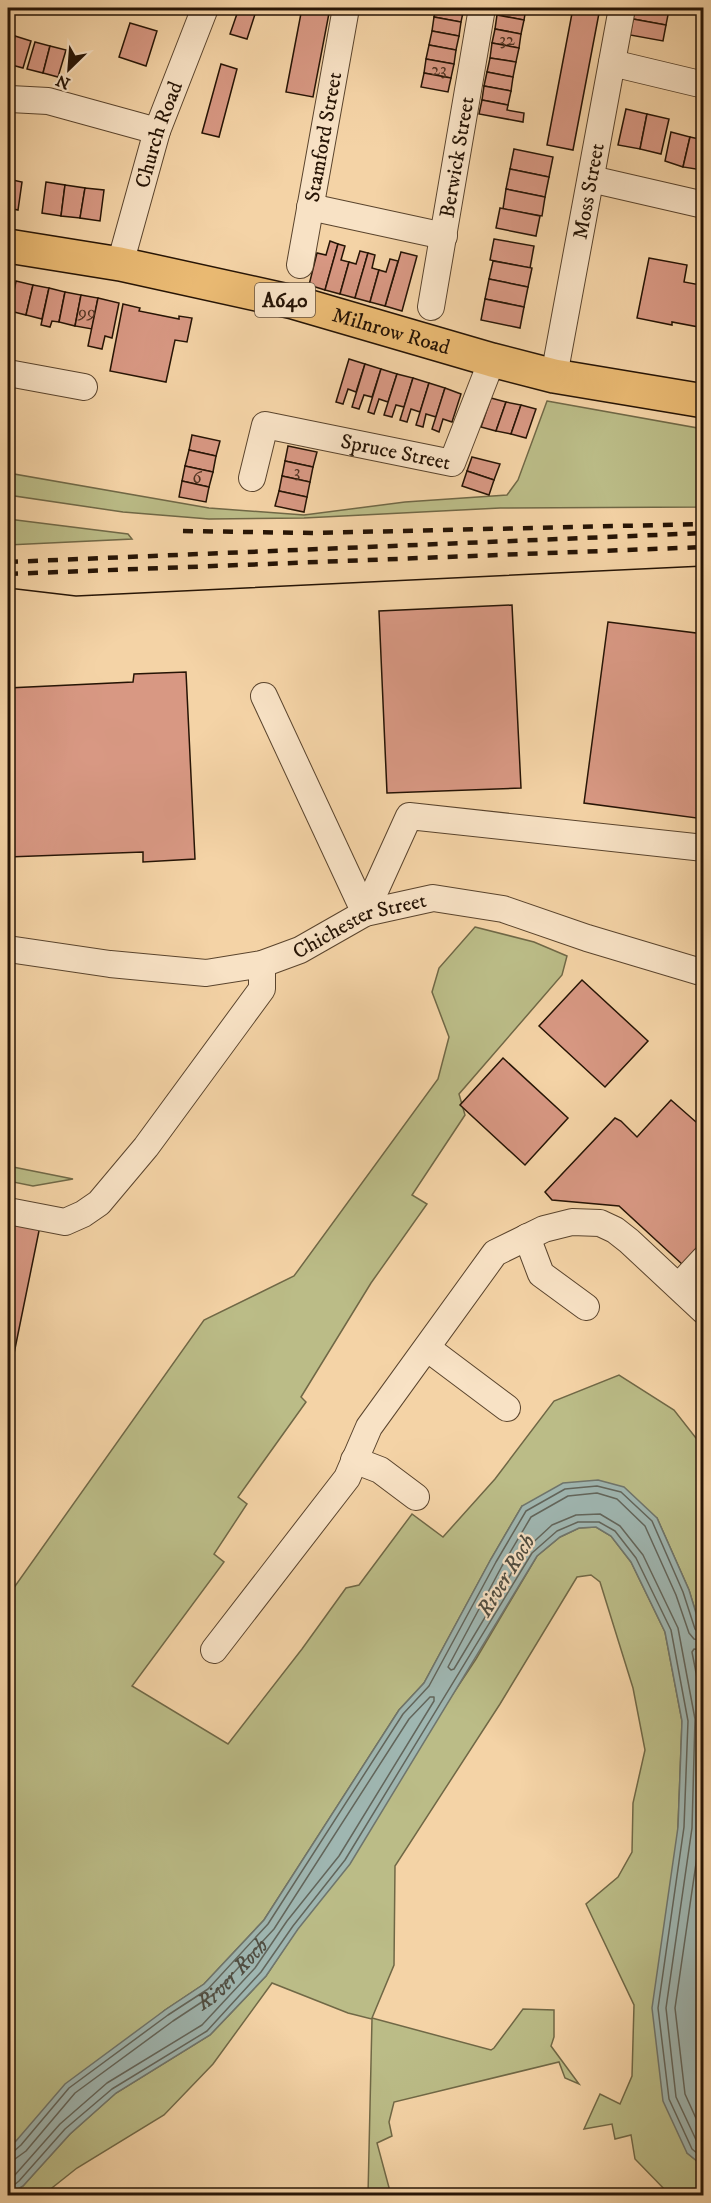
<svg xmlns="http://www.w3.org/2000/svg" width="711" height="2203" font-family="'IM FELL DW Pica',serif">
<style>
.green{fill:#bbbc87;stroke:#706846;stroke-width:1.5}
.water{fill:#9fb6b1;stroke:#6f756c;stroke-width:1.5}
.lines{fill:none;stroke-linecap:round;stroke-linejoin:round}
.shore{stroke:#62655b;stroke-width:1.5}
.building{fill:#d89883;stroke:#261405;stroke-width:1.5}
.minor-casing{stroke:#5a442d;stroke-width:28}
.primary-casing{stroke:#261405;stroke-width:36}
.minor{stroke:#f8e2c5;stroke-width:26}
.primary{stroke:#eaba73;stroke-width:33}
.tram{stroke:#261405;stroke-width:1.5}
.rail{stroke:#261405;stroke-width:4.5;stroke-dasharray:10 10;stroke-linecap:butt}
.labels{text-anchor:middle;stroke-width:4.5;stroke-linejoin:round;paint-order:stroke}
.number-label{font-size:18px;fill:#523524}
.shield{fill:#f8e2c5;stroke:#65523f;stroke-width:1.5}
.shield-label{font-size:20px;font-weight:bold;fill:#261405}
.street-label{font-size:21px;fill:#261405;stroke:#f8e2c5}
.water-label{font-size:22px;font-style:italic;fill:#504d41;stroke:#f8e2c5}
</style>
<rect width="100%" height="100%" fill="#f4d3a6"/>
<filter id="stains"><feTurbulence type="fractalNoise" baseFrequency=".00333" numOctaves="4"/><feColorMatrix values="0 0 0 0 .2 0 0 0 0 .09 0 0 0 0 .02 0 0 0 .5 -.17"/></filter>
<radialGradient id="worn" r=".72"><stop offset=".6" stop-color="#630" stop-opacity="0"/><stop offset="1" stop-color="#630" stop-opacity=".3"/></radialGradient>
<g class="green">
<polygon points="547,401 703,429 703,507 500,508 304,518 209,519 123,512 8,495 8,473 209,508 304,515 405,502 507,495 518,480"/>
<polygon points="8,519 128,534 132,539 8,545"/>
<polygon points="475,927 534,942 567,956 562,975 459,1094 465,1115 412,1195 427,1204 371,1283 301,1397 306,1402 238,1497 247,1504 214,1554 224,1562 132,1686 228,1744 302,1649 346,1588 359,1585 412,1514 443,1537 495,1479 554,1401 619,1375 674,1410 703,1447 703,1636 689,1590 657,1518 522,1506 491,1559 424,1683 399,1710 264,1920 204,1984 165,2010 8,2148 8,1596 204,1320 294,1276 438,1079 449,1037 432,992 439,968"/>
<polygon points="8,1166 73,1179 33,1186 8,1181"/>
<polygon points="596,1527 611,1536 631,1562 665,1632 682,1721 678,1827 687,2153 703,2166 703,2195 670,2195 635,2159 631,2135 615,2139 612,2124 584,2129 600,2094 620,2104 632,2076 634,2005 586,1904 618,1877 632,1852 633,1803 645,1750 633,1688 600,1582 591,1575 577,1577 500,1704 395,1866 394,1965 372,2018 491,2050 494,2048 523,2009 554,2010 554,2037 551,2046 579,2084 565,2078 559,2062 394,2102 389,2122 392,2136 377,2143 391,2195 368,2195 372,2019 348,2013 272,1983 213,2064 164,2115 77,2168 43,2195 9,2196 23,2186 70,2134 116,2093 210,2035 266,1976 476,1659 537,1556 560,1537 579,1528"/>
</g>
<polygon class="water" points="598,1480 624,1487 657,1518 689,1590 703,1636 703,2166 687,2153 663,2101 652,2008 678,1827 682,1721 665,1632 631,1562 611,1536 596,1527 579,1528 560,1537 537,1556 350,1864 298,1929 266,1976 210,2035 116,2093 70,2134 23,2186 8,2195 8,2148 16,2141 65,2084 165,2010 204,1984 264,1920 399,1710 424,1683 491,1559 522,1506 563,1483"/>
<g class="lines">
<g class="shore">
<polyline points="704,1641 694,1639 689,1633 676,1595 645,1526 617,1499 597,1493 568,1496 531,1517 502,1566 448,1667 451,1670 454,1669 526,1549 552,1525 576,1515 600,1514 620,1526 643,1555 678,1628 695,1719 692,1828 666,2008 676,2097 698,2144 704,2149"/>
<polyline points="704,1650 694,1649 692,1652 704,1714"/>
<polyline points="704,1750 701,1829 675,2008 685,2094 704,2136"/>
<polyline points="8,2153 13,2152 21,2145 69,2088 168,2015 208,1989 268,1924 403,1714 429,1686 496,1562 526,1511 565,1489 597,1486 621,1492 652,1521 683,1592 695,1629 699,1633 704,1633"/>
<path id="s1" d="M8,2160l7,-1 11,-8 49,-58 98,-72 41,-27 60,-65 135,-210 21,-22h4v4l-95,155 -52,65 -32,47 -53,57 -95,58 -47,41 -46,52 -6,4"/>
<polyline points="8,2190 19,2181 65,2129 112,2089 207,2031 261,1972 293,1926 345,1860 532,1553 557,1531 578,1522 599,1522 615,1531 636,1558 671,1630 688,1721 684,1827 658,2008 669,2099 692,2149 704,2159"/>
</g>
</g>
<g class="building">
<polygon points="239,8 257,8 247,39 230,34"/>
<polygon points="302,8 330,8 313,97 286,92"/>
<polygon points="436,8 464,8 461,22 434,17"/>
<polygon points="499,8 526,8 524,20 497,15"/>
<polygon points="573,8 600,8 573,150 547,145"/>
<polygon points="635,8 669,10 666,25 633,19"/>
<polygon points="497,15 524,20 521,34 495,29"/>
<polygon points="434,17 461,22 459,36 432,31"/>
<polygon points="633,19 666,25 663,41 630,35"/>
<polygon points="130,23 157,31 146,66 119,57"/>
<polygon points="495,29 521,34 519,48 492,43"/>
<polygon points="432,31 459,36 456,50 429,45"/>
<polygon points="8,34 15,36 8,64"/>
<polygon points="15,36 31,41 23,68 8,64"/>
<polygon points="35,42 50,46 43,73 27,69"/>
<polygon points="492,43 519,48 516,62 490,58"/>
<polygon points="429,45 456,50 454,64 426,59"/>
<polygon points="50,46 66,50 58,77 43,73"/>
<polygon points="490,58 516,62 513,77 487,72"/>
<polygon points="426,59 454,64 451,78 424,73"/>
<polygon points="221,64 237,69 219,137 202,133"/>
<polygon points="487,72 513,77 511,91 484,86"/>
<polygon points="424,73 451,78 448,92 421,87"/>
<polygon points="484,86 511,91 508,105 482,100"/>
<polygon points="482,100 508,105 507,110 524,113 523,122 479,114"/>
<polygon points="626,109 647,114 640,149 618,145"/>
<polygon points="647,114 669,119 661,154 640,149"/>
<polygon points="671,132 690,137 683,167 665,161"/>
<polygon points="690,137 704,140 702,170 683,167"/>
<polygon points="514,149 553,157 549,177 510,169"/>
<polygon points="510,169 549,177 545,197 506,189"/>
<polygon points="8,179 22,182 18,210 8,208"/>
<polygon points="46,182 65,185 61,216 42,213"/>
<polygon points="65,185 85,188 80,218 61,216"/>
<polygon points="85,188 104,190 100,221 80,218"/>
<polygon points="506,189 545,197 542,216 503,209"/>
<polygon points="500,208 540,216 536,236 496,228"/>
<polygon points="494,239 534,246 530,268 490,260"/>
<polygon points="330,241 338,244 325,290 309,285 317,253 326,255"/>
<polygon points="338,244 345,246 341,260 349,262 340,294 325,290"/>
<polygon points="360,251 368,253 355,298 340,294 349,262 356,264"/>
<polygon points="401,252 417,256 402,311 385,306"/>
<polygon points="368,253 375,255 372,268 379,270 370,302 355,298"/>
<polygon points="649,258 687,265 684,282 700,285 701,281 704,282 704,328 672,322 672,325 637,318"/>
<polygon points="390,259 398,261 385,306 370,302 379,270 386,272"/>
<polygon points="493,261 532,268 528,287 489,279"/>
<polygon points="489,279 528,287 524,307 485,299"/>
<polygon points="16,281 33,285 26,315 10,311"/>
<polygon points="33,285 49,288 42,319 26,315"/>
<polygon points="49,288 65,292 59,322 52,321 50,327 41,325"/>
<polygon points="65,292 81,295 75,326 59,322"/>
<polygon points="81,295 98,298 92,329 75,326"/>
<polygon points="98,298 119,303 112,338 105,336 102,349 88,346"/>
<polygon points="485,299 524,307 520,328 481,320"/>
<polygon points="123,304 140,308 139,311 179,319 179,316 192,318 187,342 175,340 166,382 110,371"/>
<polygon points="349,359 365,364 356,392 348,389 343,404 336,402"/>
<polygon points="365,364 381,369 372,397 364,395 359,409 352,407"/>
<polygon points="381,369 397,374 388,402 379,399 374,414 368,412"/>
<polygon points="397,374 413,378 404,407 396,405 392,417 384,415"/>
<polygon points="413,378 429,383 420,412 411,409 407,422 400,420"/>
<polygon points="429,383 445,388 436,417 426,414 423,427 416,425"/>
<polygon points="445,388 461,394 452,422 443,419 439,432 432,429"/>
<polygon points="491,398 506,402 496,431 481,427"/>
<polygon points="506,402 521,405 511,434 496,431"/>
<polygon points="521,405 536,409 526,438 511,434"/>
<polygon points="192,435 220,441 216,456 189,450"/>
<polygon points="288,446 317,452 313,467 285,461"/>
<polygon points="189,450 216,456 213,472 185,466"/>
<polygon points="472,457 500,464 494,480 467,471"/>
<polygon points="285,461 313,467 310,482 282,476"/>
<polygon points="185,466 213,472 209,487 182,481"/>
<polygon points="467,471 494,480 489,495 462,486"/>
<polygon points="282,476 310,482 307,497 279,491"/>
<polygon points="182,481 209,487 206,502 179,497"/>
<polygon points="279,491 307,497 304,512 275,506"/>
<polygon points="512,605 521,788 387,793 379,611"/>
<polygon points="608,622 704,634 704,819 584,803"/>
<polygon points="186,672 195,859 143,862 143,852 8,857 8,688 133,682 134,674"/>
<polygon points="582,980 648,1041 605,1087 539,1026"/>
<polygon points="503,1058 568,1118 525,1165 460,1105"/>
<polygon points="671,1100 704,1129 704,1241 683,1265 619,1206 552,1200 545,1192 615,1118 621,1121 637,1137"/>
<polygon points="8,1214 41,1221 8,1383"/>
</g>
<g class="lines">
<g class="minor-casing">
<g id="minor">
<polyline points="612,63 704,85"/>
<polyline points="10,99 48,101 157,131"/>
<polyline points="591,179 704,205"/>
<polyline points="310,207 444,236"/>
<path id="s2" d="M120,264l37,-133 48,-123"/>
<path id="s3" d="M300,265l46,-257"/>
<path id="s4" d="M431,307l51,-299"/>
<polyline points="8,373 84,387"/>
<path id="s5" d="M554,376l68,-368"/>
<path id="s6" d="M252,478l13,-53 187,38 40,-103"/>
<polyline points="264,696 365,913"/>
<polyline points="365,913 409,816 704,848"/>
<path id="s7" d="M8,949l102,15 96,9 56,-9 38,-14 65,-37 68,-15 70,11 84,29 117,35"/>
<polyline points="8,1211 65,1222 83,1214 99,1203 146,1147 262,989 262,964"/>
<polyline points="527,1237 541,1274 586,1307"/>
<polyline points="679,1286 704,1259"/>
<polyline points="427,1348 507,1408"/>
<polyline points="354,1460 380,1470 416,1497"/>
<polyline points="214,1650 347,1478 369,1427 495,1253 544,1229 572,1222 600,1223 615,1230 629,1241 704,1311"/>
</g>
</g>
<g class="primary-casing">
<g id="primary">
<path id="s8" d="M8,246l112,18 173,38 199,58 62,16 150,25"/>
</g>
</g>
<use href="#minor" class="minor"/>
<use href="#primary" class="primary"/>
<polyline class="tram" points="8,588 76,596 704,566"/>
<g class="rail">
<polyline points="183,531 313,533 704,524"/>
<polyline points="8,562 704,533"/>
<polyline points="8,574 704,547"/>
</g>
</g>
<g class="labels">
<g class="number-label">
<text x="507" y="45">32</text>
<text x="439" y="75">23</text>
<text x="87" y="318">99</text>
<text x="297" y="477">3</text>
<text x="197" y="483">6</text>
</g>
<rect class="shield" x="255" y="283" width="60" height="34" rx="4.5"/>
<g class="shield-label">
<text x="285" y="307">A640</text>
</g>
<g class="street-label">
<text dy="7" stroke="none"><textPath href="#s2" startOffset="135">Church Road</textPath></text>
<text dy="7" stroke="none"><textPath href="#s3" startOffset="130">Stamford Street</textPath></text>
<text dy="7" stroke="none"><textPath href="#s4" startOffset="152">Berwick Street</textPath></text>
<text dy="7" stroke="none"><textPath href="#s5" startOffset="188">Moss Street</textPath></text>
<text dy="7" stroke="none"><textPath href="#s8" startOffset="393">Milnrow Road</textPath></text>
<text dy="7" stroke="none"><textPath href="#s6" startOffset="188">Spruce Street</textPath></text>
<text dy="7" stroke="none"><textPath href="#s7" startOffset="362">Chichester Street</textPath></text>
</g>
<g class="water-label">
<text transform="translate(505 1575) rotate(-59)" y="8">River Roch</text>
<text dy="8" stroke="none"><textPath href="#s1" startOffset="294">River Roch</textPath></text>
</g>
</g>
<rect width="711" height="2203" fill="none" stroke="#f4d3a6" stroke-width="30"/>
<rect x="9" y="9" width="693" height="2185" fill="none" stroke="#261405" stroke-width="3"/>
<rect x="15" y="15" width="681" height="2173" fill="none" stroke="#261405" stroke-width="1.5"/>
<g transform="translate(69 69) rotate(205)" stroke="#f8e2c5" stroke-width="4.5" paint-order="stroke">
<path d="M0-4.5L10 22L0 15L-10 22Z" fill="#261405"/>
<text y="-9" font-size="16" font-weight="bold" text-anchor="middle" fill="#261405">N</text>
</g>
<rect width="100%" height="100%" filter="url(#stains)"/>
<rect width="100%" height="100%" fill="url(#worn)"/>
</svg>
